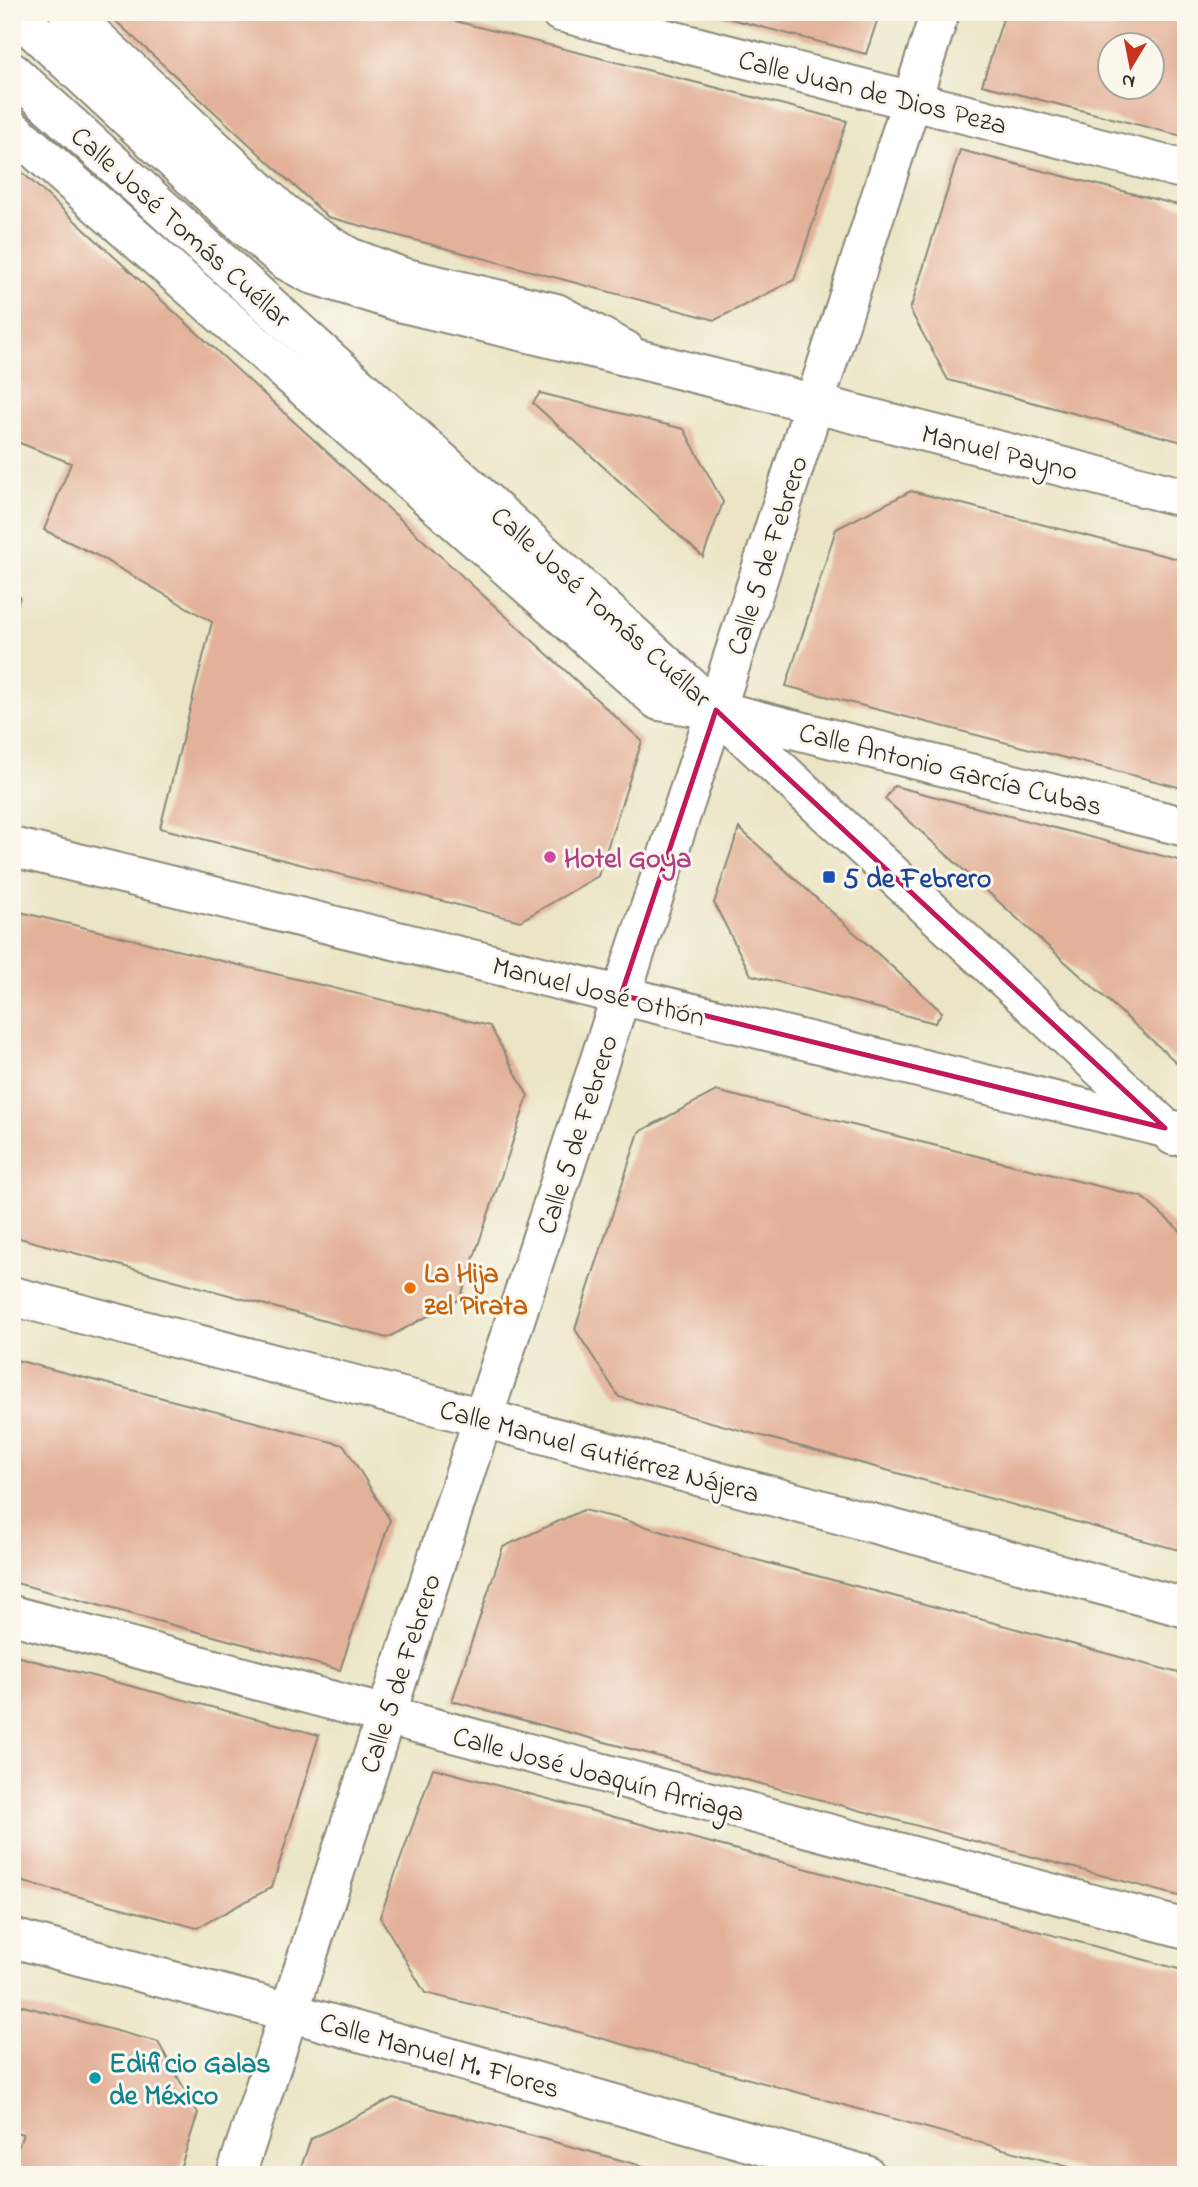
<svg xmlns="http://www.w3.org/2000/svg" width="1198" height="2187" font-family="'Indie Flower',sans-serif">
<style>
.building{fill:#e3b199;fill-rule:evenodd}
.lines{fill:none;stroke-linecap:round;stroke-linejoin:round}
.minor-casing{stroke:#8b8878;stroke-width:42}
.major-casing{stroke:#8b8878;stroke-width:42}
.minor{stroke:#fff;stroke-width:38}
.major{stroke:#fff;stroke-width:38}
.marked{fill:none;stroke:#c2185b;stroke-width:5;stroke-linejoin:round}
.hotel-dot{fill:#d1479c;stroke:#fbf7ec;stroke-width:2.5}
.transit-dot{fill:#1a4fb4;stroke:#fbf7ec;stroke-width:2.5}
.food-dot{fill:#e8710a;stroke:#fbf7ec;stroke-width:2.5}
.culture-dot{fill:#0f9aa8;stroke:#fbf7ec;stroke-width:2.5}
.labels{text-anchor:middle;stroke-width:6;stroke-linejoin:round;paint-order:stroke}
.street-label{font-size:28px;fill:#2b2b2b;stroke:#fbf7ec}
.hotel-label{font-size:28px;font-weight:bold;fill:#b23c85;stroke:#fbf7ec;text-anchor:start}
.transit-label{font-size:28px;font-weight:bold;fill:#164399;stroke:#fbf7ec;text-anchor:start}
.food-label{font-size:28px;font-weight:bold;fill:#c56008;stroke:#fbf7ec;text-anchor:start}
.culture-label{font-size:28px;font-weight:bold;fill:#0d838f;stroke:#fbf7ec;text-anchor:start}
</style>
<rect width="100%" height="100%" fill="#fbf7ec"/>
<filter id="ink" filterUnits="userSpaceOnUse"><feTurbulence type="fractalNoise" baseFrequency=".0143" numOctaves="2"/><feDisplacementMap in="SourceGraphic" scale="14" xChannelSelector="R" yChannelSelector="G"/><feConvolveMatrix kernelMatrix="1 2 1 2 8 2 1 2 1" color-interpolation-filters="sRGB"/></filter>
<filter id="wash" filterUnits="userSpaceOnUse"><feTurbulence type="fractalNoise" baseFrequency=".00686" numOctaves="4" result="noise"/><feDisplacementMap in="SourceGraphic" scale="28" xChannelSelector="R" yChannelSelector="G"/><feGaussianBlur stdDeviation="1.57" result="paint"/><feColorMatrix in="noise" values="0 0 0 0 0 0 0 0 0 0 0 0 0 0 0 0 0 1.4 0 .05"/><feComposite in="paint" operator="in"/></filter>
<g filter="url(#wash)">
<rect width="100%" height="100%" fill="#ebe5c6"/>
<g id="blocks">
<g class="building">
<polygon points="106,12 420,12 847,121 794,280 715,320 328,217"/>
<polygon points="704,12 880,12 866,54"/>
<path d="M1005,12h181v125l-204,-52zM1110,46h42v42h-42z"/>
<polygon points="960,150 1186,207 1186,443 948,380 910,310"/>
<polygon points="12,163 642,741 598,876 520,921 160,828 212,622 96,555 44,530 71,463 12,440"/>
<polygon points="540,393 684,429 723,502 703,557 533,403"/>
<polygon points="911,491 1186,561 1186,789 786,686 836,529"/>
<polygon points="12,595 20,597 13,618 12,618"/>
<polygon points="894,786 1186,862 1186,1071 885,799"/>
<polygon points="739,828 942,1012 935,1023 751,975 714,903"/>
<polygon points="12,910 490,1026 528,1096 460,1299 387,1338 12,1236"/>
<polygon points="716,1091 1142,1197 1186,1236 1186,1552 619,1397 575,1329 639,1132"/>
<polygon points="12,1359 344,1445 390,1520 340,1670 12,1582"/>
<polygon points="583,1510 621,1519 745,1557 943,1609 1186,1675 1186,1898 452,1701 503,1547"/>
<polygon points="12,1655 319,1735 272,1887 197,1928 12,1879"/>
<polygon points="433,1768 1186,1971 1186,2175 1098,2175 524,2017 425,1993 380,1917"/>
<polygon points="12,2003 158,2042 198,2113 178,2175 12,2175 12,2165 23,2134 12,2131"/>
<polygon points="393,2098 672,2174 672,2175 298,2175 311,2139"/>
</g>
</g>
</g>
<g filter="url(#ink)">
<use href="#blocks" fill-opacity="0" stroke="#8b8878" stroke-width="2"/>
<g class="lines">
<g class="minor-casing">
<g id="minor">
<polyline points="68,12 282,212 311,234 349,257 402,277 556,313 625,350"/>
<polyline points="560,12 1186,170"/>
<polyline points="12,129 659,701 716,710 1186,827"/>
<polyline points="12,847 1165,1128 1174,1136"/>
<polyline points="12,1296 483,1418 1186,1608"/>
<polyline points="12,1615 1186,1929"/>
<polyline points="12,1938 289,2012 866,2175"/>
<polyline points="236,2175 621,995 716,710 940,12"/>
</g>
</g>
<g class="major-casing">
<g id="major">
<polyline points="14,12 236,218 285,260 311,274 399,302 646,361 1186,498"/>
<polyline points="12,72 716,710 1165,1128 1186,1133"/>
</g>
</g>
<use href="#minor" class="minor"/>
<use href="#major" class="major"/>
</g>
</g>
<path class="marked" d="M716,710l60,57 389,361 -544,-133z"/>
<circle class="hotel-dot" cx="550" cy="857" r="7"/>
<rect class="transit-dot" x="822" y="870" width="14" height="14" rx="3.5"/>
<circle class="food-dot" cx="410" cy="1288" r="7"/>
<circle class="culture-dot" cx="95" cy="2078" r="7"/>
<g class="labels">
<g class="street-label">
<text transform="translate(873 91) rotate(14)" y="10">Calle Juan de Dios Peza</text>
<text transform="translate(182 226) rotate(42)" y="10">Calle José Tomás Cuéllar</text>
<text transform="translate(1000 451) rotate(14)" y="10">Manuel Payno</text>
<text transform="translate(766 555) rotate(-72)" y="10">Calle 5 de Febrero</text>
<text transform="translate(602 606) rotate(42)" y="10">Calle José Tomás Cuéllar</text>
<text transform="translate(951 768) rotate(14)" y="10">Calle Antonio García Cubas</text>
<text transform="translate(599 990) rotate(14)" y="10">Manuel José Othón</text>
<text transform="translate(576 1134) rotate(-72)" y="10">Calle 5 de Febrero</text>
<text transform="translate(600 1450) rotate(15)" y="10">Calle Manuel Gutiérrez Nájera</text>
<text transform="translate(399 1673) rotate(-72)" y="10">Calle 5 de Febrero</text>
<text transform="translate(599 1773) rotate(15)" y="10">Calle José Joaquín Arriaga</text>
<text transform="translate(440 2054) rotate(16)" y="10">Calle Manuel M. Flores</text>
</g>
<g class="hotel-label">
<text x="564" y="867">Hotel Goya</text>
</g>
<g class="transit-label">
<text x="843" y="887">5 de Febrero</text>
</g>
<g class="food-label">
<text x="424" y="1282">La Hija<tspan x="424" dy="32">zel Pirata</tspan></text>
</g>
<g class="culture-label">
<text x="109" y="2072">Edificio Galas<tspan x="109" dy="32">de México</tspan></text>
</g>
</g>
<rect width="1198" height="2187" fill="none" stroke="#fbf7ec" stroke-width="42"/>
<g transform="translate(1131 66) rotate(190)"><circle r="33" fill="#fbf7ec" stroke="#a8a59f" stroke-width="2"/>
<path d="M0-5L12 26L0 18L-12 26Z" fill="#c8321e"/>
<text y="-10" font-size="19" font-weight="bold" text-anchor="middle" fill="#2b2b2b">N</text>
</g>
</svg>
